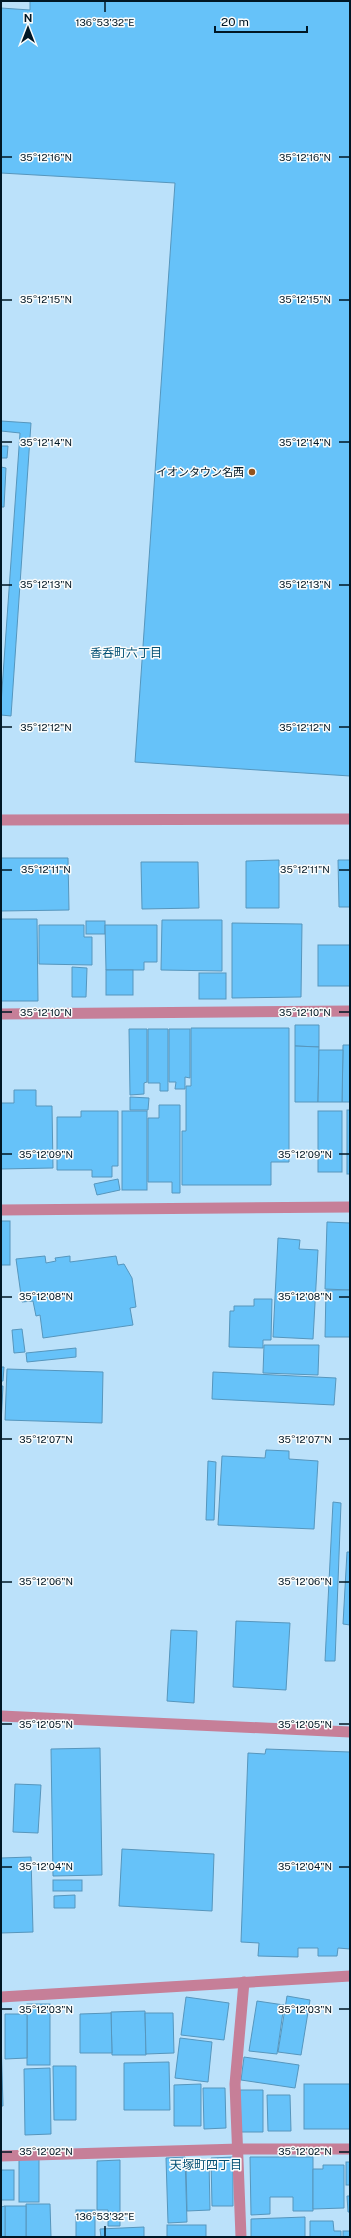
<svg xmlns="http://www.w3.org/2000/svg" width="351" height="2238" font-family="'Public Sans','Noto Sans JP',sans-serif">
<style>
.building{fill:#66c2f9;stroke:#5696bd}
.lines{fill:none;stroke-linecap:round;stroke-linejoin:round}
.minor{stroke:#c67f98;stroke-width:11}
.tertiary{stroke:#c67f98;stroke-width:11}
.ticks{fill:none;stroke:#001725;stroke-width:1.5}
.poi-dot{fill:#93531c;stroke:#fbfcfb;stroke-width:1.5}
.labels{text-anchor:middle;stroke-width:3;stroke-linejoin:round;paint-order:stroke}
.poi-label{font-size:11px;fill:#001725;stroke:#fbfcfb;text-anchor:end}
.neighbourhood-label{font-size:12px;fill:#035074;stroke:#fbfcfb}
.ticks-label{font-size:10px;text-anchor:middle;fill:#001725;stroke:#fbfcfb;stroke-width:3;stroke-linejoin:round;paint-order:stroke}
</style>
<rect width="100%" height="100%" fill="#bbe1fa"/>
<g class="building">
<polygon points="30,1 350,1 350,776 135,762 175,183 1,173 1,8 30,10"/>
<polygon points="1,421 31,423 11,716 1,715 1,704 20,433 1,431"/>
<polygon points="1,446 8,446 7,458 1,458"/>
<polygon points="1,467 6,468 4,507 1,507"/>
<polygon points="1,858 68,858 69,910 1,911"/>
<polygon points="279,860 279,908 246,908 246,861"/>
<polygon points="338,860 350,860 350,907 339,907"/>
<polygon points="141,862 198,862 199,908 142,909"/>
<polygon points="1,919 37,919 38,1001 1,1001"/>
<polygon points="162,920 222,920 222,971 161,970"/>
<rect x="86" y="921" width="19" height="13"/>
<polygon points="232,923 302,924 301,997 232,998"/>
<polygon points="39,925 84,925 84,937 92,937 92,965 39,964"/>
<polygon points="105,925 157,925 157,962 144,962 144,970 106,970"/>
<rect x="318" y="945" width="32" height="41"/>
<polygon points="72,967 87,968 86,997 72,997"/>
<rect x="106" y="970" width="27" height="25"/>
<rect x="199" y="973" width="27" height="26"/>
<polygon points="295,1025 319,1025 319,1047 295,1046"/>
<polygon points="191,1028 289,1028 289,1162 271,1162 271,1185 182,1185 182,1131 186,1131 186,1086 191,1086"/>
<polygon points="129,1029 147,1029 147,1082 144,1083 144,1094 130,1095"/>
<polygon points="148,1029 168,1029 168,1091 160,1091 160,1083 148,1083"/>
<polygon points="169,1029 190,1029 190,1078 185,1077 185,1089 175,1089 176,1082 169,1082"/>
<polygon points="343,1045 350,1045 350,1102 342,1102"/>
<polygon points="295,1046 319,1047 318,1102 295,1102"/>
<polygon points="319,1050 343,1050 342,1102 318,1102"/>
<polygon points="14,1090 36,1090 36,1106 52,1106 53,1168 1,1169 1,1103 14,1103"/>
<polygon points="130,1097 149,1098 148,1110 130,1110"/>
<polygon points="159,1105 180,1105 180,1193 172,1193 172,1182 148,1182 148,1118 159,1118"/>
<rect x="347" y="1110" width="3" height="64"/>
<polygon points="81,1111 118,1111 118,1166 112,1166 112,1177 92,1177 92,1170 57,1170 57,1117 81,1117"/>
<rect x="122" y="1111" width="25" height="79"/>
<rect x="318" y="1111" width="24" height="61"/>
<polygon points="118,1179 120,1190 97,1195 94,1184"/>
<rect x="1" y="1221" width="9" height="44"/>
<polygon points="327,1222 350,1223 350,1290 325,1289"/>
<polygon points="278,1238 300,1240 299,1249 318,1250 313,1339 273,1337"/>
<polygon points="45,1256 46,1263 56,1261 55,1258 70,1256 70,1262 116,1256 118,1265 124,1264 132,1278 136,1307 130,1308 133,1325 43,1338 40,1315 36,1316 33,1301 22,1302 16,1259"/>
<polygon points="326,1290 350,1290 350,1337 325,1337"/>
<polygon points="254,1299 272,1299 271,1340 263,1340 263,1348 229,1347 230,1311 234,1311 234,1306 254,1306"/>
<polygon points="22,1329 25,1352 14,1353 12,1330"/>
<polygon points="264,1345 319,1345 318,1375 263,1373"/>
<polygon points="76,1348 76,1357 27,1362 26,1353"/>
<polygon points="1,1367 4,1367 3,1381 1,1381"/>
<polygon points="7,1369 103,1372 102,1423 5,1420"/>
<polygon points="213,1372 336,1378 334,1405 212,1399"/>
<polygon points="1,1386 3,1386 1,1424"/>
<polygon points="266,1450 289,1451 289,1459 318,1461 314,1529 218,1525 222,1456 265,1458"/>
<polygon points="208,1461 216,1462 214,1520 206,1520"/>
<polygon points="333,1502 341,1503 335,1661 325,1661"/>
<polygon points="347,1552 350,1552 350,1625 343,1624"/>
<polygon points="236,1621 290,1623 286,1690 233,1687"/>
<polygon points="171,1630 197,1631 194,1703 167,1701"/>
<polygon points="100,1748 102,1875 53,1876 51,1749"/>
<polygon points="266,1749 350,1752 350,1949 338,1948 337,1956 318,1956 318,1948 298,1948 298,1957 258,1956 259,1943 241,1942 248,1753 265,1754"/>
<polygon points="15,1784 41,1785 38,1833 13,1832"/>
<polygon points="122,1849 214,1854 212,1911 119,1906"/>
<polygon points="31,1857 33,1932 1,1933 1,1858"/>
<rect x="53" y="1880" width="29" height="11"/>
<polygon points="75,1895 75,1908 54,1908 54,1896"/>
<polygon points="287,1996 310,2000 301,2055 278,2052"/>
<polygon points="186,1997 229,2003 224,2040 181,2035"/>
<polygon points="257,2001 284,2005 277,2054 249,2051"/>
<rect x="27" y="2004" width="23" height="61"/>
<polygon points="145,2011 146,2055 112,2055 111,2012"/>
<polygon points="111,2013 112,2053 80,2053 80,2014"/>
<polygon points="145,2013 173,2013 174,2053 146,2054"/>
<polygon points="5,2014 27,2014 27,2058 5,2059"/>
<polygon points="1,2037 3,2106 1,2106"/>
<polygon points="180,2038 212,2042 208,2082 175,2078"/>
<polygon points="244,2057 299,2065 295,2088 241,2080"/>
<polygon points="169,2062 170,2110 124,2110 124,2063"/>
<polygon points="53,2066 76,2066 76,2120 54,2120"/>
<polygon points="50,2068 51,2134 25,2135 24,2069"/>
<polygon points="201,2084 201,2126 174,2126 174,2085"/>
<rect x="304" y="2084" width="46" height="45"/>
<polygon points="203,2088 225,2088 226,2128 204,2129"/>
<polygon points="240,2090 263,2090 263,2132 241,2132"/>
<polygon points="267,2095 290,2095 291,2131 268,2131"/>
<polygon points="185,2157 187,2222 168,2223 166,2158"/>
<polygon points="233,2157 233,2206 212,2206 211,2158"/>
<polygon points="250,2157 313,2157 313,2211 293,2211 293,2197 270,2197 270,2214 251,2215"/>
<rect x="19" y="2159" width="20" height="43"/>
<polygon points="120,2160 120,2226 108,2226 108,2210 97,2210 97,2161"/>
<polygon points="209,2162 210,2210 187,2211 186,2163"/>
<rect x="346" y="2162" width="4" height="23"/>
<polygon points="323,2165 344,2165 344,2208 313,2209 313,2169 323,2169"/>
<rect x="1" y="2170" width="13" height="30"/>
<polygon points="347,2196 350,2196 350,2212 348,2212"/>
<polygon points="26,2204 50,2204 51,2237 26,2237"/>
<rect x="5" y="2206" width="21" height="31"/>
<polygon points="5,2206 5,2237 1,2237 1,2207"/>
<rect x="76" y="2210" width="19" height="27"/>
<polygon points="305,2217 305,2237 251,2237 251,2219"/>
<polygon points="310,2221 333,2221 334,2231 341,2231 341,2237 310,2237"/>
<rect x="167" y="2225" width="39" height="12"/>
<polygon points="144,2227 144,2237 101,2237 100,2229"/>
<rect x="343" y="2231" width="7" height="6"/>
</g>
<g class="lines">
<g class="minor">
<polyline points="1,1014 350,1011"/>
<polyline points="1,1210 350,1207"/>
<polyline points="1,1716 350,1732"/>
<polyline points="1,1997 350,1976"/>
<polyline points="1,2156 239,2149 350,2149"/>
<polyline points="241,2237 235,2084 244,1982"/>
</g>
<polyline class="tertiary" points="1,820 350,819"/>
</g>
<path class="ticks" d="M105,2v10M2,157h10M339,157h10M2,300h10M339,300h10M2,442h10M339,442h10M2,585h10M339,585h10M2,727h10M339,727h10M2,870h10M339,870h10M2,1012h10M339,1012h10M2,1154h10M339,1154h10M2,1297h10M339,1297h10M2,1439h10M339,1439h10M2,1582h10M339,1582h10M2,1724h10M339,1724h10M2,1867h10M339,1867h10M2,2009h10M339,2009h10M2,2152h10M339,2152h10M105,2226v10"/>
<circle class="poi-dot" cx="252" cy="472" r="4"/>
<g class="labels">
<g class="poi-label">
<text x="244" y="476">イオンタウン名西</text>
</g>
<g class="neighbourhood-label">
<text x="126" y="657">香呑町六丁目</text>
<text x="206" y="2169">天塚町四丁目</text>
</g>
</g>
<g class="ticks-label">
<text x="105" y="26">136°53'32"E</text>
<text x="46" y="161">35°12'16"N</text>
<text x="305" y="161">35°12'16"N</text>
<text x="46" y="303">35°12'15"N</text>
<text x="305" y="303">35°12'15"N</text>
<text x="46" y="446">35°12'14"N</text>
<text x="305" y="446">35°12'14"N</text>
<text x="46" y="588">35°12'13"N</text>
<text x="305" y="588">35°12'13"N</text>
<text x="46" y="731">35°12'12"N</text>
<text x="305" y="731">35°12'12"N</text>
<text x="46" y="873">35°12'11"N</text>
<text x="305" y="873">35°12'11"N</text>
<text x="46" y="1016">35°12'10"N</text>
<text x="305" y="1016">35°12'10"N</text>
<text x="46" y="1158">35°12'09"N</text>
<text x="305" y="1158">35°12'09"N</text>
<text x="46" y="1300">35°12'08"N</text>
<text x="305" y="1300">35°12'08"N</text>
<text x="46" y="1443">35°12'07"N</text>
<text x="305" y="1443">35°12'07"N</text>
<text x="46" y="1585">35°12'06"N</text>
<text x="305" y="1585">35°12'06"N</text>
<text x="46" y="1728">35°12'05"N</text>
<text x="305" y="1728">35°12'05"N</text>
<text x="46" y="1870">35°12'04"N</text>
<text x="305" y="1870">35°12'04"N</text>
<text x="46" y="2013">35°12'03"N</text>
<text x="305" y="2013">35°12'03"N</text>
<text x="46" y="2155">35°12'02"N</text>
<text x="305" y="2155">35°12'02"N</text>
<text x="105" y="2220">136°53'32"E</text>
</g>
<rect width="351" height="2238" fill="none" stroke="#001725" stroke-width="4"/>
<g transform="translate(28 28)" stroke="#fbfcfb" stroke-width="3" paint-order="stroke">
<path d="M0-3L7 15L0 10L-7 15Z" fill="#001725"/>
<text y="-6" font-size="11" font-weight="bold" text-anchor="middle" fill="#001725">N</text>
</g>
<path d="M215 26v6h92v-6" fill="none" stroke="#001725" stroke-width="2"/>
<text x="221" y="26" font-size="12" fill="#001725" stroke="#fbfcfb" stroke-width="3" paint-order="stroke">20 m</text>
</svg>
